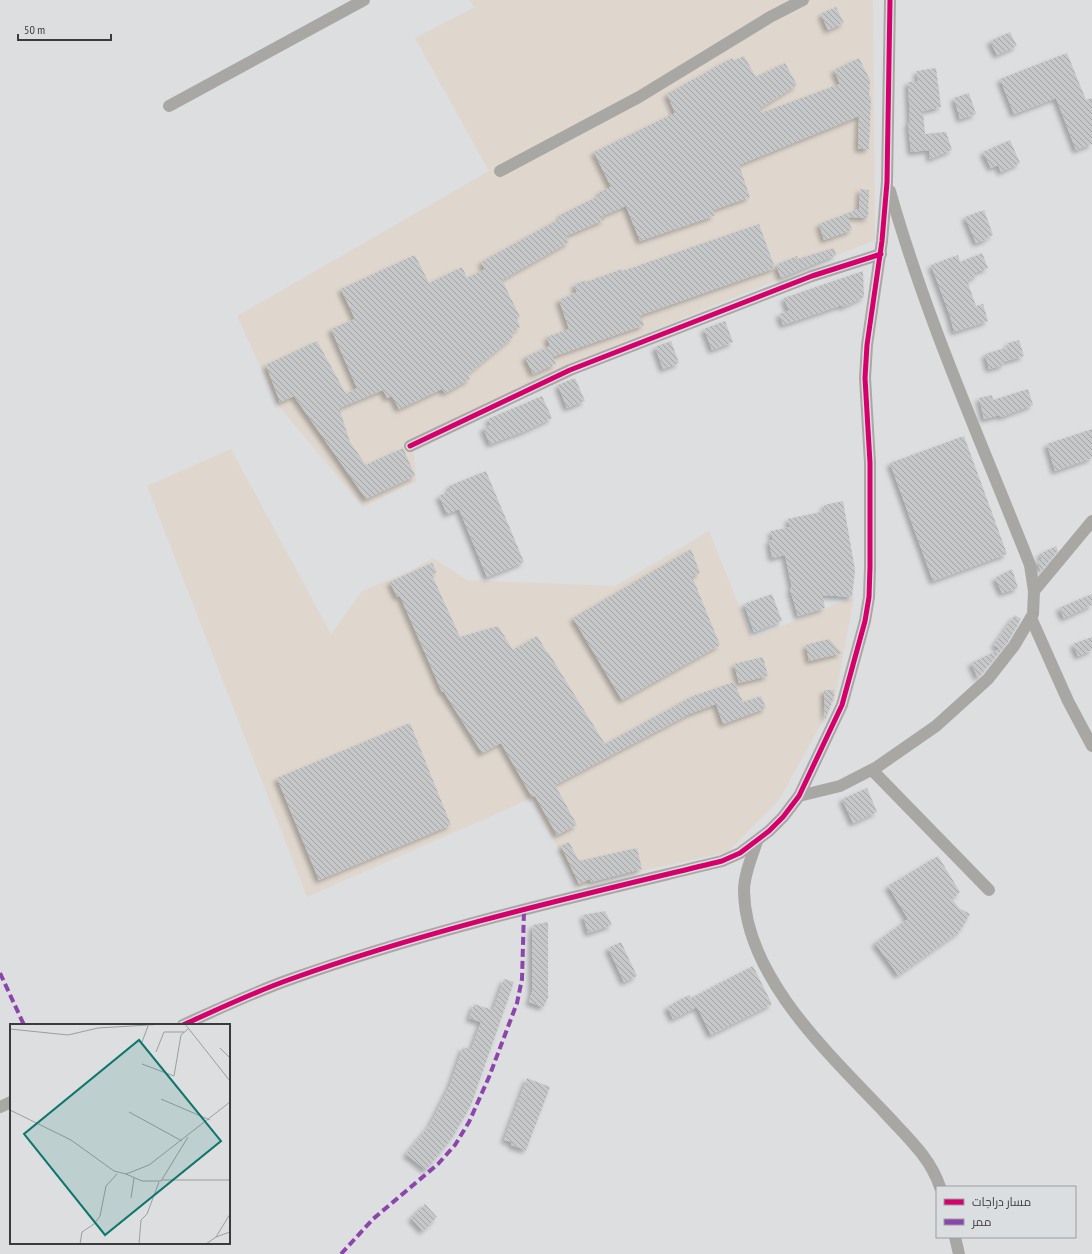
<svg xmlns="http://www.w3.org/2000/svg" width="1092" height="1254" font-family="'PT Sans Narrow',Cairo,sans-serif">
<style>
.industrial{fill:#dfd7ce}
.building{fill:url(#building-back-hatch);filter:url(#shadow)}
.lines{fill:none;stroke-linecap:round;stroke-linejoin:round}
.minor{stroke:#a9a7a4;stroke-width:12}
.quiet{stroke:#8e44ad;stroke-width:4;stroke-dasharray:8 4;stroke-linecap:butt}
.cycleway-casing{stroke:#dbdee1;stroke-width:8}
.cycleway{stroke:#d6006c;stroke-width:5}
.inset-road{fill:none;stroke:#9b9d9e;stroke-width:1}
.view{fill:#0f766e;fill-opacity:0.15;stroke:#0f766e;stroke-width:2}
.inset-edge{fill:none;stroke:#3a3b3c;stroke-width:2}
</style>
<defs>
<pattern id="building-back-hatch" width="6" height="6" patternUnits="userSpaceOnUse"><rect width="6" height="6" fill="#c6c7c9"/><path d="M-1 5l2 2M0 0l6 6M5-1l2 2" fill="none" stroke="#a2a3a4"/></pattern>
<filter id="shadow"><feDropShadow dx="-3.5" dy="3.5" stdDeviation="2" flood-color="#0004"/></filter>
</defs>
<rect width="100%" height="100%" fill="#dcdee0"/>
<g class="industrial">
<polygon points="469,0 873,0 875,240 549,373 413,441 416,481 363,507 278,405 237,316 489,171 415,38 475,7"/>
<polygon points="231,449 331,634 362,591 411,571 433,558 467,580 615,586 709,531 752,638 854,597 835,699 779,800 728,852 609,878 578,887 532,798 307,897 147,486"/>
</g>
<g class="building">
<polygon points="836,7 844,23 828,30 821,14"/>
<polygon points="1010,32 1017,46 997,55 990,41"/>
<polygon points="1067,53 1086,100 1092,98 1092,144 1076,150 1056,98 1014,114 1000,79"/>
<polygon points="744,56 756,77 785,63 797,85 759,109 761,113 840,84 834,70 859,58 870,80 869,96 871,97 869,149 858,149 859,116 739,165 750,197 713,210 714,216 640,241 626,206 602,216 604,220 566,236 569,242 502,280 520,317 517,319 520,327 512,333 513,337 468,374 470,379 445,393 442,389 399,409 392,396 387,398 383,390 339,408 350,442 366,465 403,448 415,476 366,499 294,396 280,402 266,365 317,341 346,394 357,388 331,329 355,319 341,289 415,255 429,283 462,267 467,278 485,269 481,262 561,218 560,215 601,195 599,192 611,187 594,152 675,113 667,94 732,58 734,61"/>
<polygon points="936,68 941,107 923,111 925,134 946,132 952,150 930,159 929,150 911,152 908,123 910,122 908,82 918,81 917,71"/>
<polygon points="969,93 976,114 960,119 954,98"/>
<polygon points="1010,140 1020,163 1001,172 998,165 991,168 983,152"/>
<polygon points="860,189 869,190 868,218 848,217 852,230 824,240 819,224 859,209"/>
<polygon points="984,210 993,235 987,237 988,239 976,243 965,217"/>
<polygon points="759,224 775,268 641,315 644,325 552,357 556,364 533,374 525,357 550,346 547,337 569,329 559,300 577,292 574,285 585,280 586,282 622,269 623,271"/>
<polygon points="834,248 836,255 781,278 776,265 797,256 798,259"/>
<polygon points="982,253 988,268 976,272 977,276 967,280 976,306 983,304 988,321 954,332 950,316 931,265 958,255 960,262"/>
<polygon points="863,271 864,297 843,307 842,305 783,325 779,314 789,311 784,298"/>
<polygon points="725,321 733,342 712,350 704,329"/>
<polygon points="1019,340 1024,356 1003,362 1004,365 989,369 985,354 1009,347 1008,343"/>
<polygon points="671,341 679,363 663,369 655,347"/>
<polygon points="575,378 585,401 567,408 558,385"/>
<polygon points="1028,389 1033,405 1001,417 1000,415 984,419 979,398 992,395 993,400"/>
<polygon points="542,396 552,418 525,431 490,444 483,428 491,425 488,419"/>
<polygon points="1092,429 1092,458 1055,471 1047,444"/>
<polygon points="964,436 1007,554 933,581 890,463"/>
<polygon points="486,471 524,562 487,577 459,509 447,514 439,496 451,490 449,486"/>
<polygon points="843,501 855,570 852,597 822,595 825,608 798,616 790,589 792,588 785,555 772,558 769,540 773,540 771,531 790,527 788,519 825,511 824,505"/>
<polygon points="1056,546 1058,551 1041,571 1037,562 1042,559 1040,554"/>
<polygon points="691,549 700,573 692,576 720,645 622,700 573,618"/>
<polygon points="432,563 437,572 432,575 460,637 498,626 513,650 537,636 547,652 548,652 605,744 693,696 734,682 743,702 761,696 766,708 723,724 716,704 689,714 555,785 577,825 557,835 535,796 532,797 501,743 482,753 444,692 442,692 400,596 397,597 390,582"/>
<polygon points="1012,569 1018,588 1002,593 995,578"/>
<polygon points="772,594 782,621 754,632 744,604"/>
<polygon points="1092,594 1092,605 1064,618 1059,608"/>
<polygon points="1015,615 1021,619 1008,642 978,678 971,663 1000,649 994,645"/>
<polygon points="1092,637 1092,650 1078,656 1073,644"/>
<polygon points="829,639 842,653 809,661 806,645"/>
<polygon points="763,657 768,676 739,683 734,664"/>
<polygon points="824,690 834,690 834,697 825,720"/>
<polygon points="410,723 451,825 319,880 277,778"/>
<polygon points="867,788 877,812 853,823 842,799"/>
<polygon points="569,842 579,861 637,848 642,869 591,882 590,879 579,884 561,846"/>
<polygon points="938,856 960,892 952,899 959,908 970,914 960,931 898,975 875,943 908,919 888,886"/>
<polygon points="605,911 612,925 588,933 583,915"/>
<polygon points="548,922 548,998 543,1007 529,1002 532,992 532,935 533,925"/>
<polygon points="621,942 637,976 624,982 608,948"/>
<polygon points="753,966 772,1004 711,1035 697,1007 673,1019 667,1007 689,995 691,998"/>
<polygon points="504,979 514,982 471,1105 452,1138 426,1170 406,1154 430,1125 450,1085 463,1047 471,1050 481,1022 469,1018 474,1004 493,1010"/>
<polygon points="527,1078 550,1087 526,1150 511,1145 512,1142 504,1140"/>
<polygon points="425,1204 437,1217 423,1231 411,1218"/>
</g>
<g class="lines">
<g class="minor">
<polyline points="169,106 364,0"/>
<polyline points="500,171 639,97 770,17 803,0"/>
<polyline points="410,446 570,370 812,276 881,254"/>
<polyline points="1034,591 1092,521"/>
<polyline points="1031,618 1068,701 1092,746"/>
<polyline points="872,770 989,890"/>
<path d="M799,796l41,-10 37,-19 59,-41 52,-47 26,-33 19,-32 1,-23 -4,-26c-49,-124 -104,-246 -140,-374"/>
<path d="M757,841c-5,16 -13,33 -13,50 1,86 87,165 142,223 21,23 44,43 54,73"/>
<path d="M183,1025c35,-16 71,-33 108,-46 140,-50 287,-83 431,-118l18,-8 29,-22 14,-14 16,-21 43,-91 23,-84 4,-24 1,-30v-104l-5,-85 2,-33 15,-104 5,-59 3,-182"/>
<polyline points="0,1107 11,1102"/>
<polyline points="955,1237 959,1254"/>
</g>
<g class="quiet">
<polyline points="0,973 24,1025"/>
<polyline points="341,1254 373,1219 438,1164 455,1145 469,1122 489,1077 517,1003 522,979 524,910"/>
</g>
<g class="cycleway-casing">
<g id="cycleway">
<polyline points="410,446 570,370 812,276 881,254"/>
<path d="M183,1025c35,-16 71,-33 108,-46 140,-50 287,-83 431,-118l18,-8 29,-22 14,-14 16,-21 43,-91 23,-84 4,-24 1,-30v-104l-5,-85 2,-33 15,-104 5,-59 3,-182"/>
</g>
</g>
<use href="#cycleway" class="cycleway"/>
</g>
<g transform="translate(10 1024)">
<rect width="220" height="220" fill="#dcdee0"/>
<path class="inset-road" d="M175,0l45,57M0,5l58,6 30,-7 67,-4M132,18l6,-16M210,24l10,10M146,28l8,-20h20M132,40l32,12 7,-41 7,-6M151,75l49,21M0,86l61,30 43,31 12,3 23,-9 81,-63M119,88l53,29M116,150l16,7h19l27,-44M152,156h68M121,174l3,-20M206,213l14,-5M70,220l2,-12 12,-8 6,-8 6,-30 11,-12M129,220l2,-24 6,-6 12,-32M196,220l10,-7 14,-23"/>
<path class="view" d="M129,16l82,101 -116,94 -81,-101z"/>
<rect width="220" height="220" class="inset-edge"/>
</g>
<rect x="936" y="1186" width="140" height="52" fill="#dbdee1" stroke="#9b9d9f"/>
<rect x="944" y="1199" width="20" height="6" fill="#d6006c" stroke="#9b9d9f"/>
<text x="972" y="1206" font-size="12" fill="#3a3b3c">مسار دراجات</text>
<rect x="944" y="1219" width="20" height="6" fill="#8e44ad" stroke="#9b9d9f"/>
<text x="972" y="1226" font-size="12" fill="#3a3b3c">ممر</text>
<path d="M18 34v6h93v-6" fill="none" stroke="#3a3b3c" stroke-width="2"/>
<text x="24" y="34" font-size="12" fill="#3a3b3c" stroke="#dbdee1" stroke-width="3" paint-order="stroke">50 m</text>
</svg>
